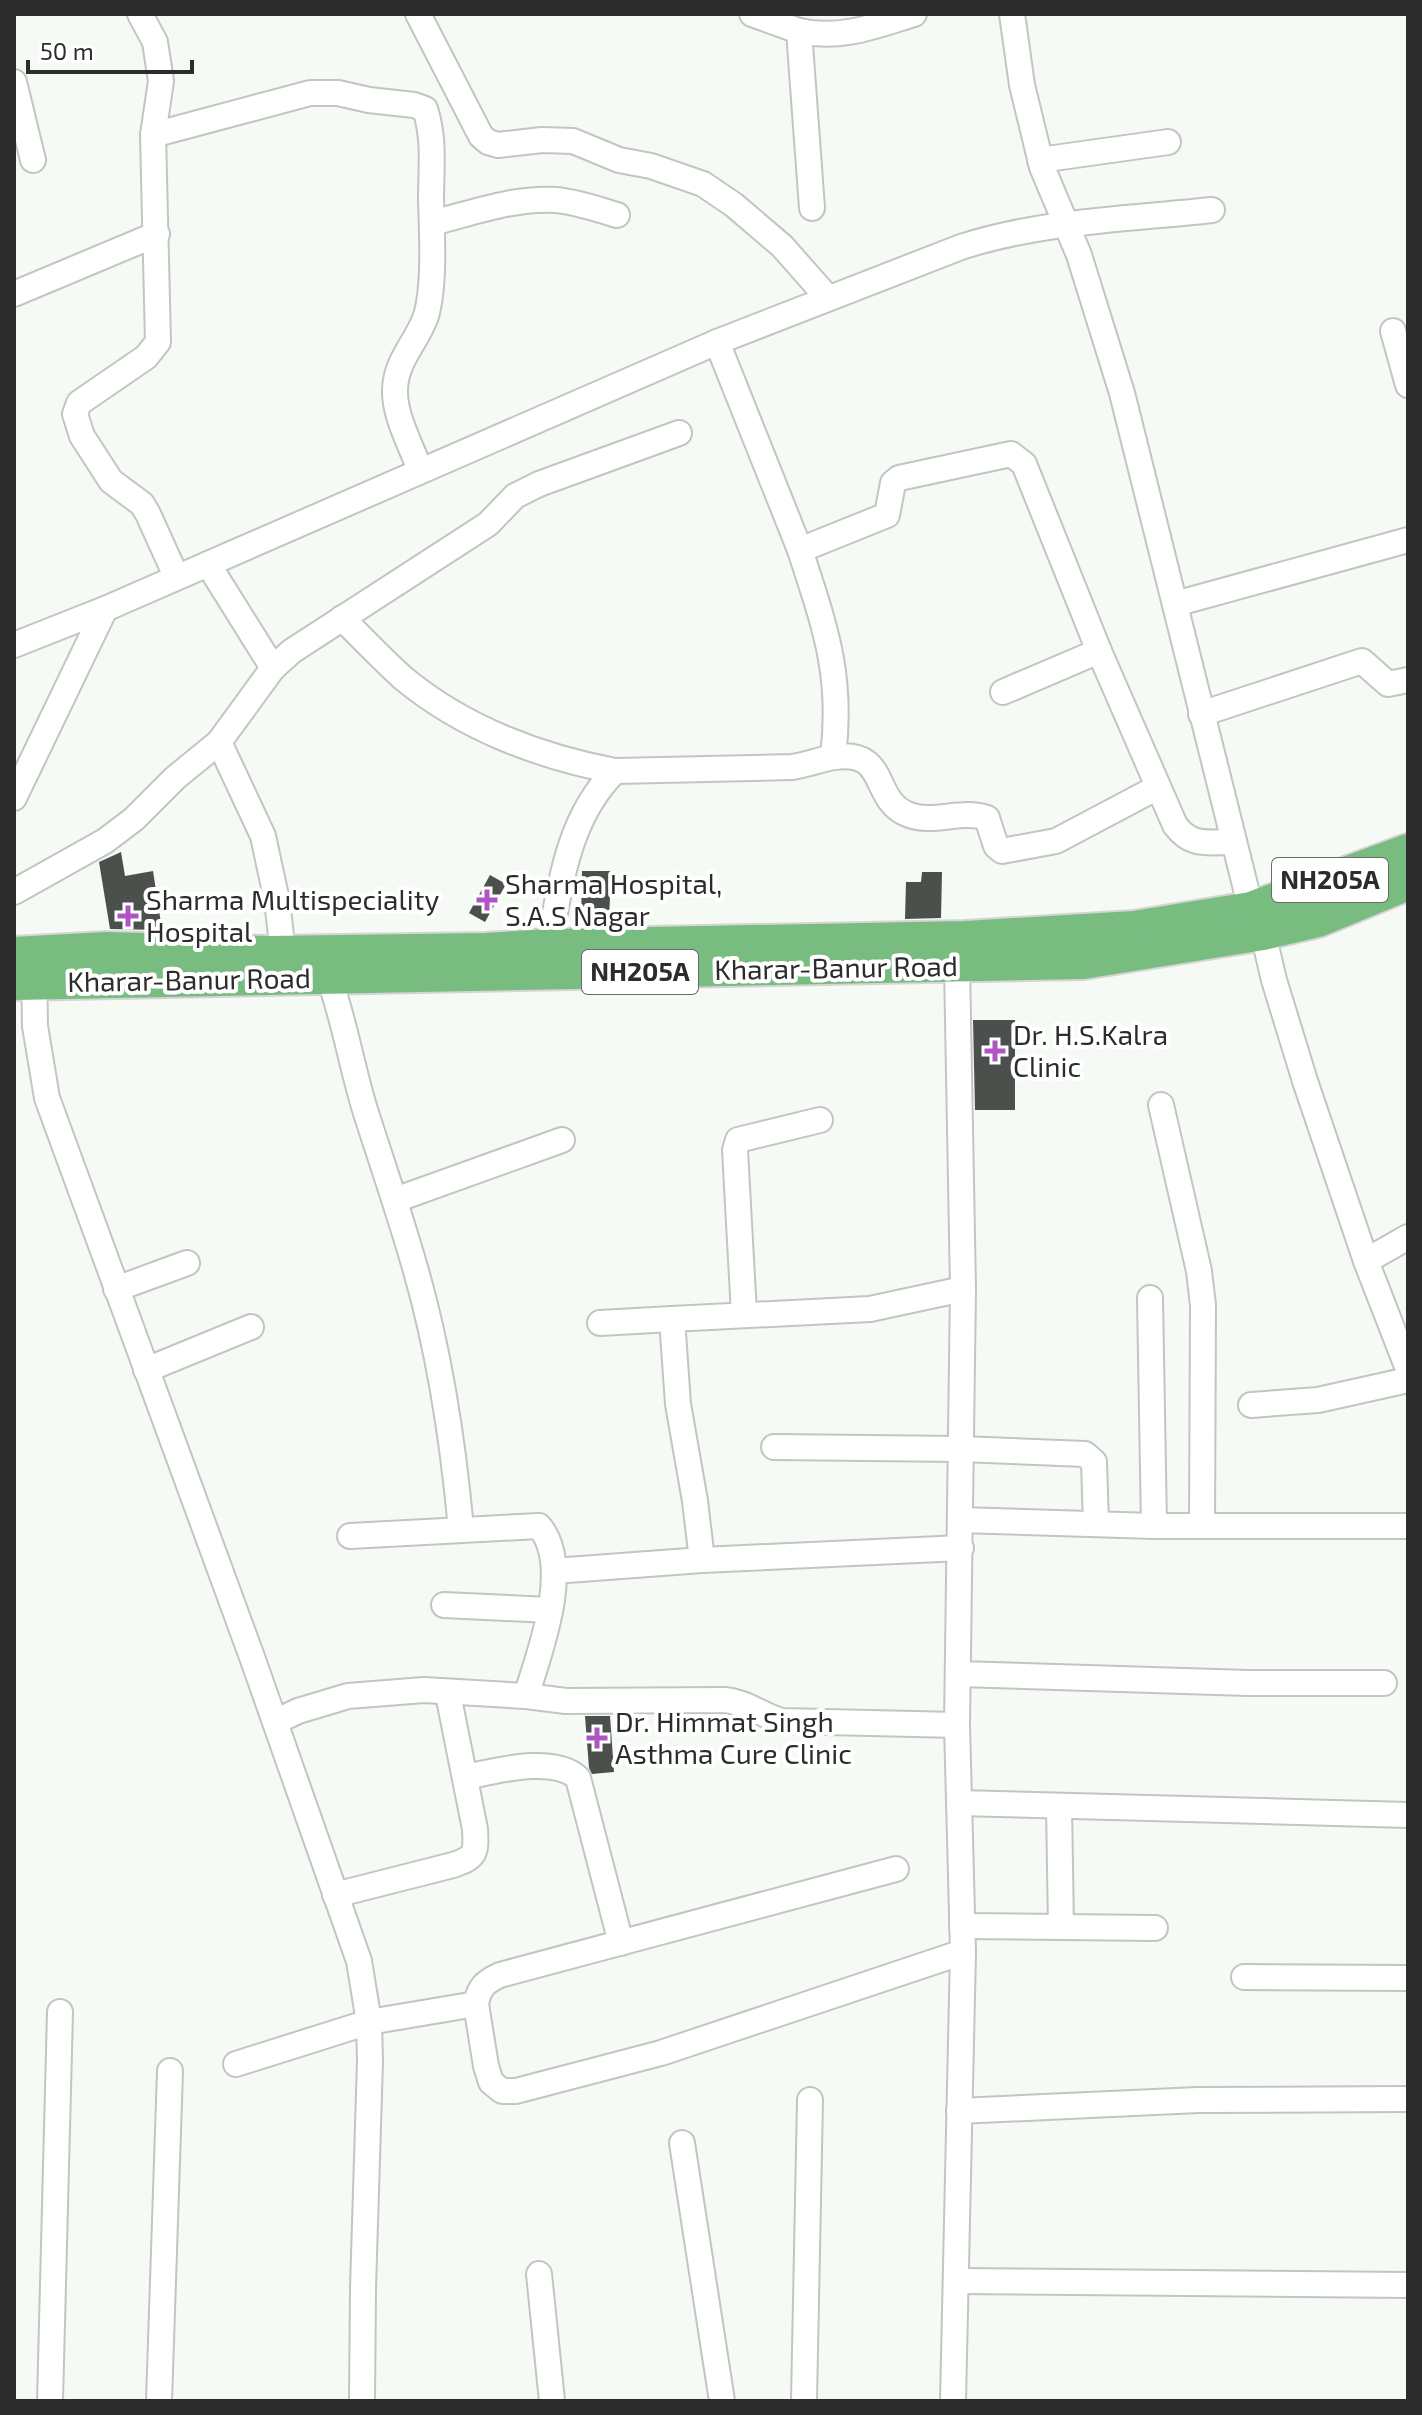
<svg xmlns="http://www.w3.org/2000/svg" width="1422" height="2415" font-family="'Exo 2',sans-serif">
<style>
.building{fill:#4c504c}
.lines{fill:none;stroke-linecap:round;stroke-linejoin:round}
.minor-casing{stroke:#c1c6c1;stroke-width:28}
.highway-casing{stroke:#d5d5d5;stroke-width:38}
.minor{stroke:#fff;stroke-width:24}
.highway{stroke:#79bc80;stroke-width:34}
.poi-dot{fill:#af54c0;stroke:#fff;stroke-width:3}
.labels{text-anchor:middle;stroke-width:8;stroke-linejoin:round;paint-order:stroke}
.shield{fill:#fff;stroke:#6b6b6b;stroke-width:2}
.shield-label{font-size:26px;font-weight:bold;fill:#2b2c2b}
.poi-label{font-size:28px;fill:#2b2c2b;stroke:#fff;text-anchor:start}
.street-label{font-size:28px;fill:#2b2c2b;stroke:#fff}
</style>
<rect width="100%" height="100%" fill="#f5faf5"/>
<g class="building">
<polygon points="121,852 125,876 153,871 162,930 110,929 99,862"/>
<polygon points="582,871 611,871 609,922 581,922"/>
<polygon points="922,872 942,872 941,918 905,919 906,882 921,882"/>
<polygon points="490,875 506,884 485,922 469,913"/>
<polygon points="973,1020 1015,1020 1015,1110 975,1110"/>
<polygon points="585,1716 610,1716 614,1772 592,1774 589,1768"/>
</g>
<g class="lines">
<g class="minor-casing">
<g id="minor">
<polyline points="140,14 155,42 161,81 153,135 158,342 146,357 79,403 75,414 82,436 111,481 142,504 148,514 176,576"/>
<polyline points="418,14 481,136 488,142 498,145 542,140 573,141 619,160 651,166 703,184 734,205 782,246 828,298"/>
<polyline points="752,14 799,31 812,208"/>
<polyline points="1012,14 1022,85 1042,167 1079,255 1122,393 1251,909 1263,933 1274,980 1305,1081 1366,1261 1408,1369"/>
<path d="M799,31c42,9 76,-5 115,-17"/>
<polyline points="14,82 33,160"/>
<path d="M153,135l157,-42h28l31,7 45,5 11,4c10,30 6,60 6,91 1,33 4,85 -5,116 -9,26 -30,44 -31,73 -1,27 16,56 25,81"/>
<polyline points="1040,160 1168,142"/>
<path d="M432,223c40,-10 83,-26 124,-23 21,2 41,9 61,15"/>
<polyline points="14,294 157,234"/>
<polyline points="1393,331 1408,385"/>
<polyline points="717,342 800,550"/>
<polyline points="208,564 273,668"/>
<polyline points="1175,604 1408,540"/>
<path d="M342,618c20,20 40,41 61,60 60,50 137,79 212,93 -47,47 -54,111 -66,175"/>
<path d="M14,645l91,-36 612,-267 244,-95c80,-26 168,-28 251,-37"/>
<polyline points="1003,692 1099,651"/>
<polyline points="1201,714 1362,661 1388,684 1408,680"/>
<polyline points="219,742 263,836 277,901 283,953"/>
<path d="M833,757c10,-82 -8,-130 -33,-207l87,-35 6,-32 6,-5 112,-24 13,10 75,187 76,174c16,22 32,17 58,17"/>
<path d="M615,771l177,-4c15,-2 29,-8 43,-10 54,-7 36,42 72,57 25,11 54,-5 80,4l9,28 6,5 54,-10 102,-54"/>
<polyline points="14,798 105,609"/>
<polyline points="14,892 105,841 134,819 175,778 219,742 273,668 292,651 488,524 515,496 539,484 679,433"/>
<polyline points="34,968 35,1026 47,1098 252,1657 359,1961 369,2022 370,2061 363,2288 362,2401"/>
<path d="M329,978c16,44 23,91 37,135 17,53 35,105 50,158 24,84 37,170 45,258"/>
<polyline points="1161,1105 1199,1271 1203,1305 1202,1526"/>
<polyline points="395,1200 562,1140"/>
<polyline points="1366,1261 1408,1237"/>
<polyline points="116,1289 187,1263"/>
<polyline points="1150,1298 1154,1526"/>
<polyline points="744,1314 735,1150 738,1140 820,1120"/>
<polyline points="600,1323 672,1319"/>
<polyline points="146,1370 251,1327"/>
<polyline points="1251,1405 1318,1400 1408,1380"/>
<polyline points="774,1447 961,1449 1085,1454 1094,1462 1096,1524"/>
<polyline points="960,1520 1154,1526 1408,1526"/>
<path d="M350,1536l189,-10c34,40 1,125 -13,170"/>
<polyline points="961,1548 702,1560 695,1501 678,1404 672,1319 870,1309 963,1289"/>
<polyline points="554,1571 702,1560"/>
<polyline points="444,1605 550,1610"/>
<polyline points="958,1674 1248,1683 1384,1683"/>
<path d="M275,1722l23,-11 50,-15 76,-6 102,6 40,5 159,-1c22,2 37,16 57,21l175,4"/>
<path d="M465,1777c31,-6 88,-22 113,1l43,165"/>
<polyline points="959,1803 1408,1815"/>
<polyline points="1059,1806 1061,1927"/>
<path d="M896,1869l-396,106c-15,7 -21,12 -24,29l10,62 5,16 11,9h14l145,-38 302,-101"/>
<path d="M335,1895l118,-30c24,-8 23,-13 22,-36l-27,-135"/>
<polyline points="962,1926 1155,1928"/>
<polyline points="1244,1977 1408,1978"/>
<polyline points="236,2064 369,2022 476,2004"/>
<polyline points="959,2111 1198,2100 1408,2099"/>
<polyline points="682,2143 722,2401"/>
<polyline points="539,2274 552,2401"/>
<polyline points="957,2281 1408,2285"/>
<polyline points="50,2401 60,2012"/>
<polyline points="159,2401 170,2071"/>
<polyline points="804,2401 810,2100"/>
<polyline points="953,2401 963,1952 957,1725 963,1289 957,966"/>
</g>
</g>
<g class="highway-casing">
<g id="highway">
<polyline points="14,954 106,949 269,953 486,950 549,946 966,938 1134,928 1251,909 1408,851"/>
<polyline points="14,983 1083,962 1263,933 1318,920 1408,883"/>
</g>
</g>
<use href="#minor" class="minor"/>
<use href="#highway" class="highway"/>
</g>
<g class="poi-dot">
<path d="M483 888h8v8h8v8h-8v8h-8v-8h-8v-8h8z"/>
<path d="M124 904h8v8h8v8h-8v8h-8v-8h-8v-8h8z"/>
<path d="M991 1039h8v8h8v8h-8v8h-8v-8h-8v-8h8z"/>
<path d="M593 1726h8v8h8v8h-8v8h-8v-8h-8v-8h8z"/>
</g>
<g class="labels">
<g class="shield">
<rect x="1272" y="858" width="116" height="44" rx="6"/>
<rect x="582" y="950" width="116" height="44" rx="6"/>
</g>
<g class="shield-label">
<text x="1330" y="889">NH205A</text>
<text x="640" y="981">NH205A</text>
</g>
<g class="poi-label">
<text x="505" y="894">Sharma Hospital,<tspan x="505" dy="32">S.A.S Nagar</tspan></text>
<text x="146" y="910">Sharma Multispeciality<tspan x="146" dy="32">Hospital</tspan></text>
<text x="1013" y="1045">Dr. H.S.Kalra<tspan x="1013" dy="32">Clinic</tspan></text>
<text x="615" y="1732">Dr. Himmat Singh<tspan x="615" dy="32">Asthma Cure Clinic</tspan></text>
</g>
<g class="street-label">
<text transform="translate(836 968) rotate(-1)" y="10">Kharar-Banur Road</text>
<text transform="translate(189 980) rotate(-1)" y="10">Kharar-Banur Road</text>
</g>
</g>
<rect width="1422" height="2415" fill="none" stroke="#2b2c2b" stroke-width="32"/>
<path d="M28 60v12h164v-12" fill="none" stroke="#2b2c2b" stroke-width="4"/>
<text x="40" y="60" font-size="24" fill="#2b2c2b" stroke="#ffffff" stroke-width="6" paint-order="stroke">50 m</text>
</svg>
